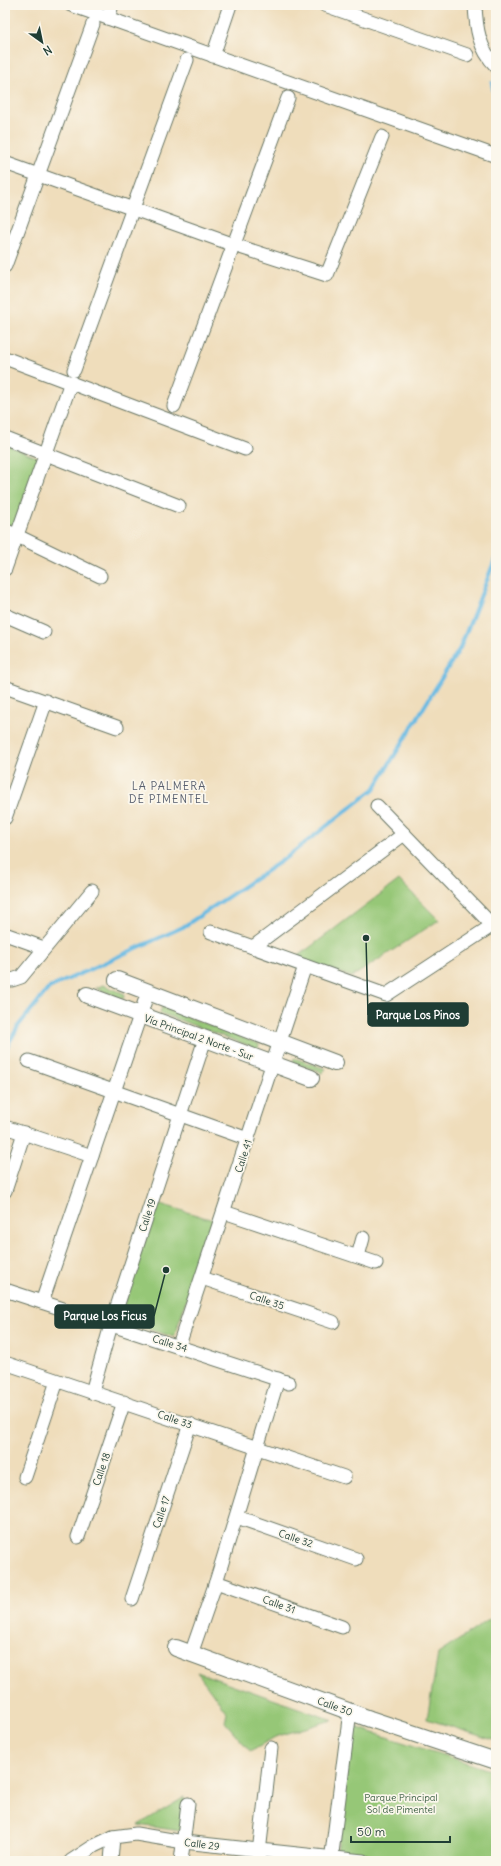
<svg xmlns="http://www.w3.org/2000/svg" width="501" height="1866" font-family="Delius,sans-serif">
<style>
.green{fill:#96c777;stroke:#5a8256}
.lines{fill:none;stroke-linecap:round;stroke-linejoin:round}
.stream{stroke:#67bae3;stroke-width:4}
.minor-casing{stroke:#687563;stroke-width:15}
.tertiary-casing{stroke:#687563;stroke-width:18}
.minor{stroke:#fff;stroke-width:13}
.tertiary{stroke:#fff;stroke-width:16}
.labels{text-anchor:middle;stroke-width:3.5;stroke-linejoin:round;paint-order:stroke}
.street-label{font-size:10px;fill:#1f3d34;stroke:#fbf7ec}
.park-label{font-size:10px;fill:#3d6045;stroke:#fbf7ec}
.neighbourhood-label{font-size:11px;letter-spacing:1px;fill:#59606f;stroke:#fbf7ec}
.leader{fill:none;stroke:#1f3d34;stroke-width:1.5}
.callout-dot{fill:#1f3d34;stroke:#fbf7ec;stroke-width:1.5}
.callout{fill:#1f3d34;stroke:#1f3d34;stroke-width:1.5}
.callout-label{font-size:11px;text-anchor:middle;font-weight:bold;fill:#fff}
</style>
<rect width="100%" height="100%" fill="#fbf7ec"/>
<filter id="ink" filterUnits="userSpaceOnUse"><feTurbulence type="fractalNoise" baseFrequency=".025" numOctaves="2"/><feDisplacementMap in="SourceGraphic" scale="8" xChannelSelector="R" yChannelSelector="G"/><feConvolveMatrix kernelMatrix="1 2 1 2 8 2 1 2 1" color-interpolation-filters="sRGB"/></filter>
<filter id="wash" filterUnits="userSpaceOnUse"><feTurbulence type="fractalNoise" baseFrequency=".012" numOctaves="4" result="noise"/><feDisplacementMap in="SourceGraphic" scale="16" xChannelSelector="R" yChannelSelector="G"/><feGaussianBlur stdDeviation="0.9" result="paint"/><feColorMatrix in="noise" values="0 0 0 0 0 0 0 0 0 0 0 0 0 0 0 0 0 1.4 0 .05"/><feComposite in="paint" operator="in"/></filter>
<g filter="url(#wash)">
<rect width="100%" height="100%" fill="#efddbb"/>
<g class="green">
<polygon points="5,444 39,458 13,528 5,524"/>
<polygon points="399,880 439,920 352,977 297,957"/>
<polygon points="103,985 125,994 123,999 96,988"/>
<polygon points="162,1007 259,1044 258,1049 160,1013"/>
<polygon points="294,1058 326,1069 322,1073 293,1062"/>
<polygon points="157,1203 213,1220 174,1337 119,1320"/>
<polygon points="496,1615 496,1741 427,1719 438,1654"/>
<polygon points="197,1672 332,1720 275,1737 250,1751 225,1722 227,1713"/>
<polygon points="352,1726 496,1772 496,1861 402,1861 337,1853"/>
<polygon points="185,1797 181,1831 138,1825"/>
</g>
<g class="lines">
<g class="stream">
<polyline points="492,83 496,103"/>
<polyline points="5,1050 19,1025 49,988 183,927 283,860 374,789 460,648 496,557"/>
</g>
</g>
</g>
<g filter="url(#ink)">
<g class="lines">
<g class="minor-casing">
<g id="minor">
<polyline points="71,5 496,156"/>
<polyline points="325,5 467,55"/>
<path d="M475,5c1,23 4,44 21,61"/>
<polyline points="108,18 112,5"/>
<polyline points="213,56 230,5"/>
<polyline points="5,163 234,245 327,275 382,137"/>
<polyline points="5,266 93,24"/>
<polyline points="5,358 245,449"/>
<polyline points="74,370 187,60"/>
<polyline points="174,406 288,98"/>
<polyline points="5,438 179,506"/>
<polyline points="5,530 100,576"/>
<polyline points="5,569 71,382"/>
<polyline points="5,615 44,632"/>
<polyline points="5,687 117,727"/>
<polyline points="377,806 492,925"/>
<polyline points="5,818 46,701"/>
<polyline points="211,932 386,995 496,923"/>
<polyline points="5,934 44,948"/>
<polyline points="253,947 404,834"/>
<polyline points="5,978 12,980 21,977 92,891"/>
<polyline points="29,1061 248,1139"/>
<polyline points="5,1127 92,1156"/>
<polyline points="5,1191 24,1133"/>
<polyline points="224,1212 376,1263"/>
<polyline points="358,1256 363,1238"/>
<polyline points="202,1278 333,1322"/>
<polyline points="5,1290 289,1383"/>
<polyline points="42,1302 148,992"/>
<polyline points="179,1345 305,966"/>
<polyline points="5,1363 344,1477"/>
<polyline points="92,1392 111,1325 205,1039"/>
<polyline points="25,1477 57,1381"/>
<polyline points="237,1517 356,1559"/>
<polyline points="78,1537 124,1402"/>
<polyline points="216,1582 342,1627"/>
<polyline points="132,1599 190,1424"/>
<polyline points="191,1654 216,1582 278,1379"/>
<polyline points="71,1861 94,1846 113,1837 136,1834 184,1842 363,1861"/>
<polyline points="111,1861 113,1837"/>
<polyline points="181,1861 188,1804"/>
<polyline points="258,1861 271,1748"/>
<polyline points="331,1861 350,1711"/>
</g>
</g>
<g class="tertiary-casing">
<g id="tertiary">
<polyline points="117,980 335,1063"/>
<polyline points="87,995 311,1078"/>
<polyline points="176,1648 370,1719 496,1761"/>
</g>
</g>
<use href="#minor" class="minor"/>
<use href="#tertiary" class="tertiary"/>
</g>
</g>
<g class="labels">
<g class="street-label">
<text transform="translate(199 1037) rotate(20)" y="4">Vía Principal 2 Norte - Sur</text>
<text transform="translate(243 1156) rotate(-72)" y="4">Calle 41</text>
<text transform="translate(147 1215) rotate(-72)" y="4">Calle 19</text>
<text transform="translate(267 1300) rotate(19)" y="4">Calle 35</text>
<text transform="translate(170 1343) rotate(17)" y="4">Calle 34</text>
<text transform="translate(175 1419) rotate(19)" y="4">Calle 33</text>
<text transform="translate(101 1469) rotate(-71)" y="4">Calle 18</text>
<text transform="translate(161 1512) rotate(-71)" y="4">Calle 17</text>
<text transform="translate(296 1538) rotate(19)" y="4">Calle 32</text>
<text transform="translate(279 1604) rotate(20)" y="4">Calle 31</text>
<text transform="translate(335 1706) rotate(20)" y="4">Calle 30</text>
<text transform="translate(202 1844) rotate(7)" y="4">Calle 29</text>
</g>
<g class="park-label">
<text x="401" y="1801">Parque Principal<tspan x="401" dy="12">Sol de Pimentel</tspan></text>
</g>
<g class="neighbourhood-label">
<text x="169" y="790">LA PALMERA<tspan x="169" dy="13">DE PIMENTEL</tspan></text>
</g>
</g>
<path class="leader" d="M366 938L368 1015M166 1270L154 1316"/>
<g class="callout-dot">
<circle cx="366" cy="938" r="4"/>
<circle cx="166" cy="1270" r="4"/>
</g>
<g class="callout">
<rect x="368" y="1003" width="100" height="23" rx="4"/>
<rect x="55" y="1305" width="99" height="23" rx="4"/>
</g>
<g class="callout-label">
<text x="418" y="1019">Parque Los Pinos</text>
<text x="105" y="1320">Parque Los Ficus</text>
</g>
<rect width="501" height="1866" fill="none" stroke="#fbf7ec" stroke-width="20"/>
<g transform="translate(42 42) rotate(147)" stroke="#fbf7ec" stroke-width="3" paint-order="stroke">
<path d="M0-3L7 15L0 10L-7 15Z" fill="#1f3d34"/>
<text y="-6" font-size="11" font-weight="bold" text-anchor="middle" fill="#1f3d34">N</text>
</g>
<path d="M351 1836v6h99v-6" fill="none" stroke="#1f3d34" stroke-width="2"/>
<text x="357" y="1836" font-size="12" fill="#1f3d34" stroke="#fbf7ec" stroke-width="3" paint-order="stroke">50 m</text>
</svg>
